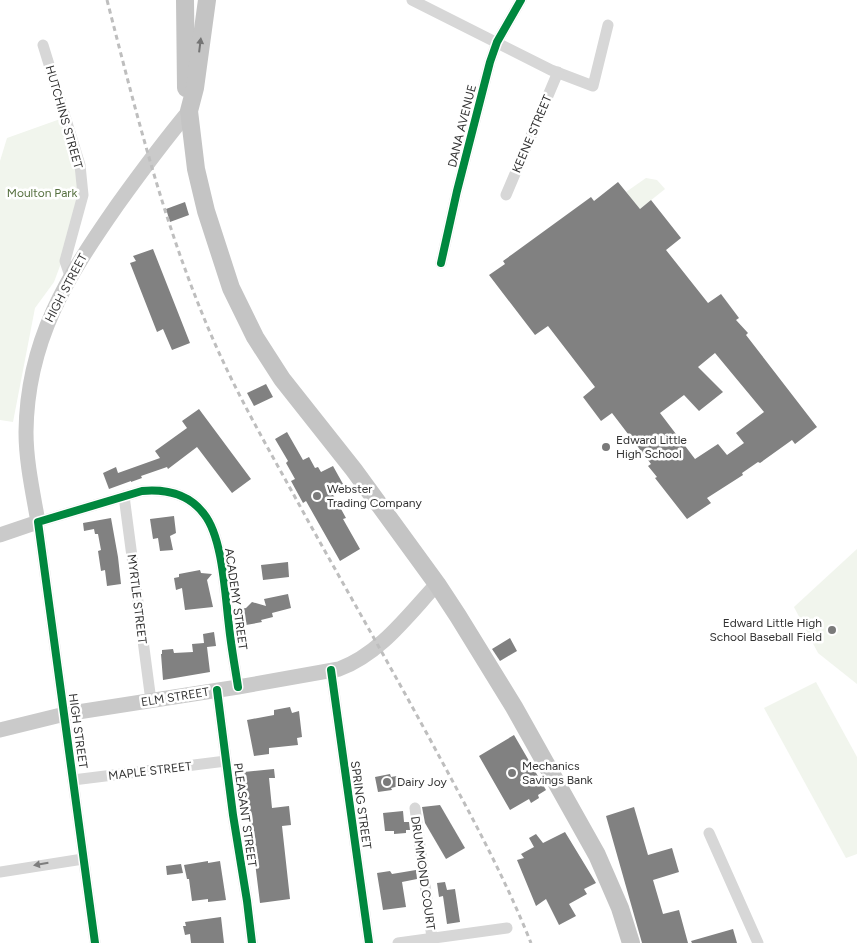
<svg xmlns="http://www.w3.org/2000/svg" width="857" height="943" font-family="Figtree,sans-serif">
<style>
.green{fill:#f1f5ed}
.building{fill:#818181;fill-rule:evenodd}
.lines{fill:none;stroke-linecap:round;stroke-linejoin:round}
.minor{stroke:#d7d7d7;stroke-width:11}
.major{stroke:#cacaca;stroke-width:15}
.highway{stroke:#c4c4c4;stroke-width:18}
.rail{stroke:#bebebe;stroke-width:3;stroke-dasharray:5 4;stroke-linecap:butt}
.cycleway-casing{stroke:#fff;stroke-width:11}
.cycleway{stroke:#00873e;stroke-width:8}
.oneway{fill:#747474}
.oneway2{fill:#7d7d7d}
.poi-dot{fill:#7a7a7a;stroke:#fff;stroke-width:2}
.labels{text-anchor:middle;stroke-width:5;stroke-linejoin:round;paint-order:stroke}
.street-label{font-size:12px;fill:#333;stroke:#fff}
.park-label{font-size:12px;fill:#56703f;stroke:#fff}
.poi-label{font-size:12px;fill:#333;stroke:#fff;text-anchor:start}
</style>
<rect width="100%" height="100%" fill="#fff"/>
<g class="green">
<polygon points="63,118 87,194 54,282 35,308 13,422 0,420 0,161 7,138"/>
<polygon points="646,178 657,180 665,189 640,209 626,192"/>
<polygon points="857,549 857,684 818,653 794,607"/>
<polygon points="816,682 857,757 857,854 846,858 764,708"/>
</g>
<g class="building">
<path d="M618,182l22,27 11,-9 30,38 -15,12 42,53 13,-9 18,24 -3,2 12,13 -2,2 71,92 -22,17 -3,-4 -32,23 -2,-1 -16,11 1,2 -36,23 4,5 -24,16 -32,-41 2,-1 -9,-11 3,-2 -39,-51 -11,8 -18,-24 12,-10 -47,-61 -13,9 -46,-60 16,-11 -2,-3 88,-64 3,4zM715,353l49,59 -28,21 8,10 -17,12 -9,-11 -23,15 -35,-46 24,-18 15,16 24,-19 -25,-25z"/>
<polygon points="185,202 189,215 170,222 166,209"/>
<polygon points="153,249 190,343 172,350 163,329 157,332 130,263 136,261 133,256"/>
<polygon points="266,384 273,397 254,406 247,393"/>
<polygon points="199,409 251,479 232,493 197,447 168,469 167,467 141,476 142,478 131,482 131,481 109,489 103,473 116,467 118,473 160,458 155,451 187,428 182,421"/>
<polygon points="287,432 303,460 309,457 315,468 318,467 321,472 333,466 343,484 331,491 346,518 343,519 360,549 340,561 306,501 303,503 291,481 295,479 286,463 288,461 275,439"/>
<polygon points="174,516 176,533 170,536 173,550 160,551 158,538 153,539 150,519"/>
<polygon points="111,518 118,557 121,584 107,586 105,570 101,571 98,551 101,550 98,534 95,534 94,529 84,531 83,523"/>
<polygon points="288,562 289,577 263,580 261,565"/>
<polygon points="200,570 201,573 212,574 207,580 213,607 185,610 182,588 176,590 174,578 179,577 179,574"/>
<polygon points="288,594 291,608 272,613 273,617 261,620 262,622 246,625 245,622 243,623 240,609 246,608 252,602 266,606 264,599"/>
<polygon points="214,632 216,646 207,647 210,672 163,680 161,654 162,654 162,650 173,649 174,653 193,652 192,644 204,643 203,634"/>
<polygon points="510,638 517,651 500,661 492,649"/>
<polygon points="290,707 292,713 299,711 302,737 297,738 298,745 269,748 269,754 254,756 247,720 274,715 274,710"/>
<polygon points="514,735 546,790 538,795 539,798 531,803 529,799 510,810 479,756"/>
<polygon points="274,769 275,778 269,778 272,808 289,806 291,825 282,826 290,899 260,903 248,806 246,807 244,772"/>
<polygon points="390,774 391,777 397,776 399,786 391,788 392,790 378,792 375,777"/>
<polygon points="440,805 465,848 446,859 425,823 422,807"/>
<polygon points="634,807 648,855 672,848 679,872 653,880 663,914 679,910 688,943 642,943 606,816"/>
<polygon points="403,811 404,822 409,822 410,830 406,830 406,833 394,834 394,831 385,831 383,813"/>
<polygon points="565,832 596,883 584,889 587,894 569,904 576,916 559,925 546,899 536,906 517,860 524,858 521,854 534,847 529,838 536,834 543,843"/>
<polygon points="208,861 208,863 220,861 226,900 208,902 208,899 192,901 189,879 187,879 184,865"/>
<polygon points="181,864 183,873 167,875 166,866"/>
<polygon points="416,870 417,879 402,882 406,907 383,910 377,873 390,871 392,874"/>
<polygon points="445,882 447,890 455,889 460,922 447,924 443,896 439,897 437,883"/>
<polygon points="221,917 224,943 191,943 190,934 185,935 183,926 186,926 185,922"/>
<polygon points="733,929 737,943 692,943 691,941"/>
</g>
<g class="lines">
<g class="minor">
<polyline points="412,0 551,70 593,86 608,25"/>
<polyline points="43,45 80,165 83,195 65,261 70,276"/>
<polyline points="506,195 558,72"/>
<polyline points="441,263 457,191 490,62 497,42 521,0"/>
<polyline points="124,496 151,701"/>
<polyline points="331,670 369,943"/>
<polyline points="217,690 233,815 247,901 252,943"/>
<polyline points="73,780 226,761"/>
<polyline points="415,808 432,938"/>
<polyline points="709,833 758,943"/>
<polyline points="0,872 83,859"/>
<path d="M95,943l-57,-421 104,-31c23,-2 47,3 62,23 19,24 21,81 25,112 2,20 6,41 9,61"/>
<polyline points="398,943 507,928"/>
</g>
<g class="major">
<path d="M0,535l38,-13c-5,-29 -12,-60 -12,-90 1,-92 41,-155 92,-228 23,-32 46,-63 71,-93"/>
<path d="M0,730l65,-16 173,-27 101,-18c41,-15 69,-54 98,-85"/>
</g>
<g class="highway">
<polyline points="185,0 186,88"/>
<polyline points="207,0 195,88 189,111 196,169 206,211 231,288 255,337 282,379 354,470 437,584 458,616 514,707 597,855 620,908 631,943"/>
</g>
<path class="rail" d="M107,0c33,128 65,257 123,376 24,49 51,95 77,143 44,79 89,157 132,237 33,61 66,122 92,187"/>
<g class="cycleway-casing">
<g id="cycleway">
<polyline points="441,263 457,191 490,62 497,42 521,0"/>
<polyline points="331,670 369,943"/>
<polyline points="217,690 233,815 247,901 252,943"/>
<path d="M95,943l-57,-421 104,-31c23,-2 47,3 62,23 19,24 21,81 25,112 2,20 6,41 9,61"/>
</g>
</g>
<use href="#cycleway" class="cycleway"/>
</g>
<defs><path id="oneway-solid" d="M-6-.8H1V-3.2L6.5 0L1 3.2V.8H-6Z" transform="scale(1.25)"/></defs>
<use class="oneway" href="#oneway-solid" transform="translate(200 45) rotate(-83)"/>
<use class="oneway2" href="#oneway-solid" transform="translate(41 864) rotate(170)"/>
<g class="poi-dot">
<circle cx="606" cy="447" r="5"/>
<circle cx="317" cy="496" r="5"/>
<circle cx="832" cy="630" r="5"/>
<circle cx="512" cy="773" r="5"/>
<circle cx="387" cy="782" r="5"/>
</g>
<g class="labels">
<g class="street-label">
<text transform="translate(64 117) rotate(74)" y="4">HUTCHINS STREET</text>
<text transform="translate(462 126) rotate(-76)" y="4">DANA AVENUE</text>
<text transform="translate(532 134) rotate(-67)" y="4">KEENE STREET</text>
<text transform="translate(66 288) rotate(-62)" y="4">HIGH STREET</text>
<text transform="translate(137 599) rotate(83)" y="4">MYRTLE STREET</text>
<text transform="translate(236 599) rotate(82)" y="4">ACADEMY STREET</text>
<text transform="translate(175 697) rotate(-9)" y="4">ELM STREET</text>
<text transform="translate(78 731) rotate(82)" y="4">HIGH STREET</text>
<text transform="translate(150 771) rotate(-7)" y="4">MAPLE STREET</text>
<text transform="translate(361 805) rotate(82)" y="4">SPRING STREET</text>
<text transform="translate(245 815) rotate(82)" y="4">PLEASANT STREET</text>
<text transform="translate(423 873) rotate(82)" y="4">DRUMMOND COURT</text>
</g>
<g class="park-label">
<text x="42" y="197">Moulton Park</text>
</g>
<g class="poi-label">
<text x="616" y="444">Edward Little<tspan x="616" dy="14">High School</tspan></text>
<text x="327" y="493">Webster<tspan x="327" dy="14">Trading Company</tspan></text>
<text x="822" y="627" text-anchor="end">Edward Little High<tspan x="822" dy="14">School Baseball Field</tspan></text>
<text x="522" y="770">Mechanics<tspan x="522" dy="14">Savings Bank</tspan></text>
<text x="397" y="786">Dairy Joy</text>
</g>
</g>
</svg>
